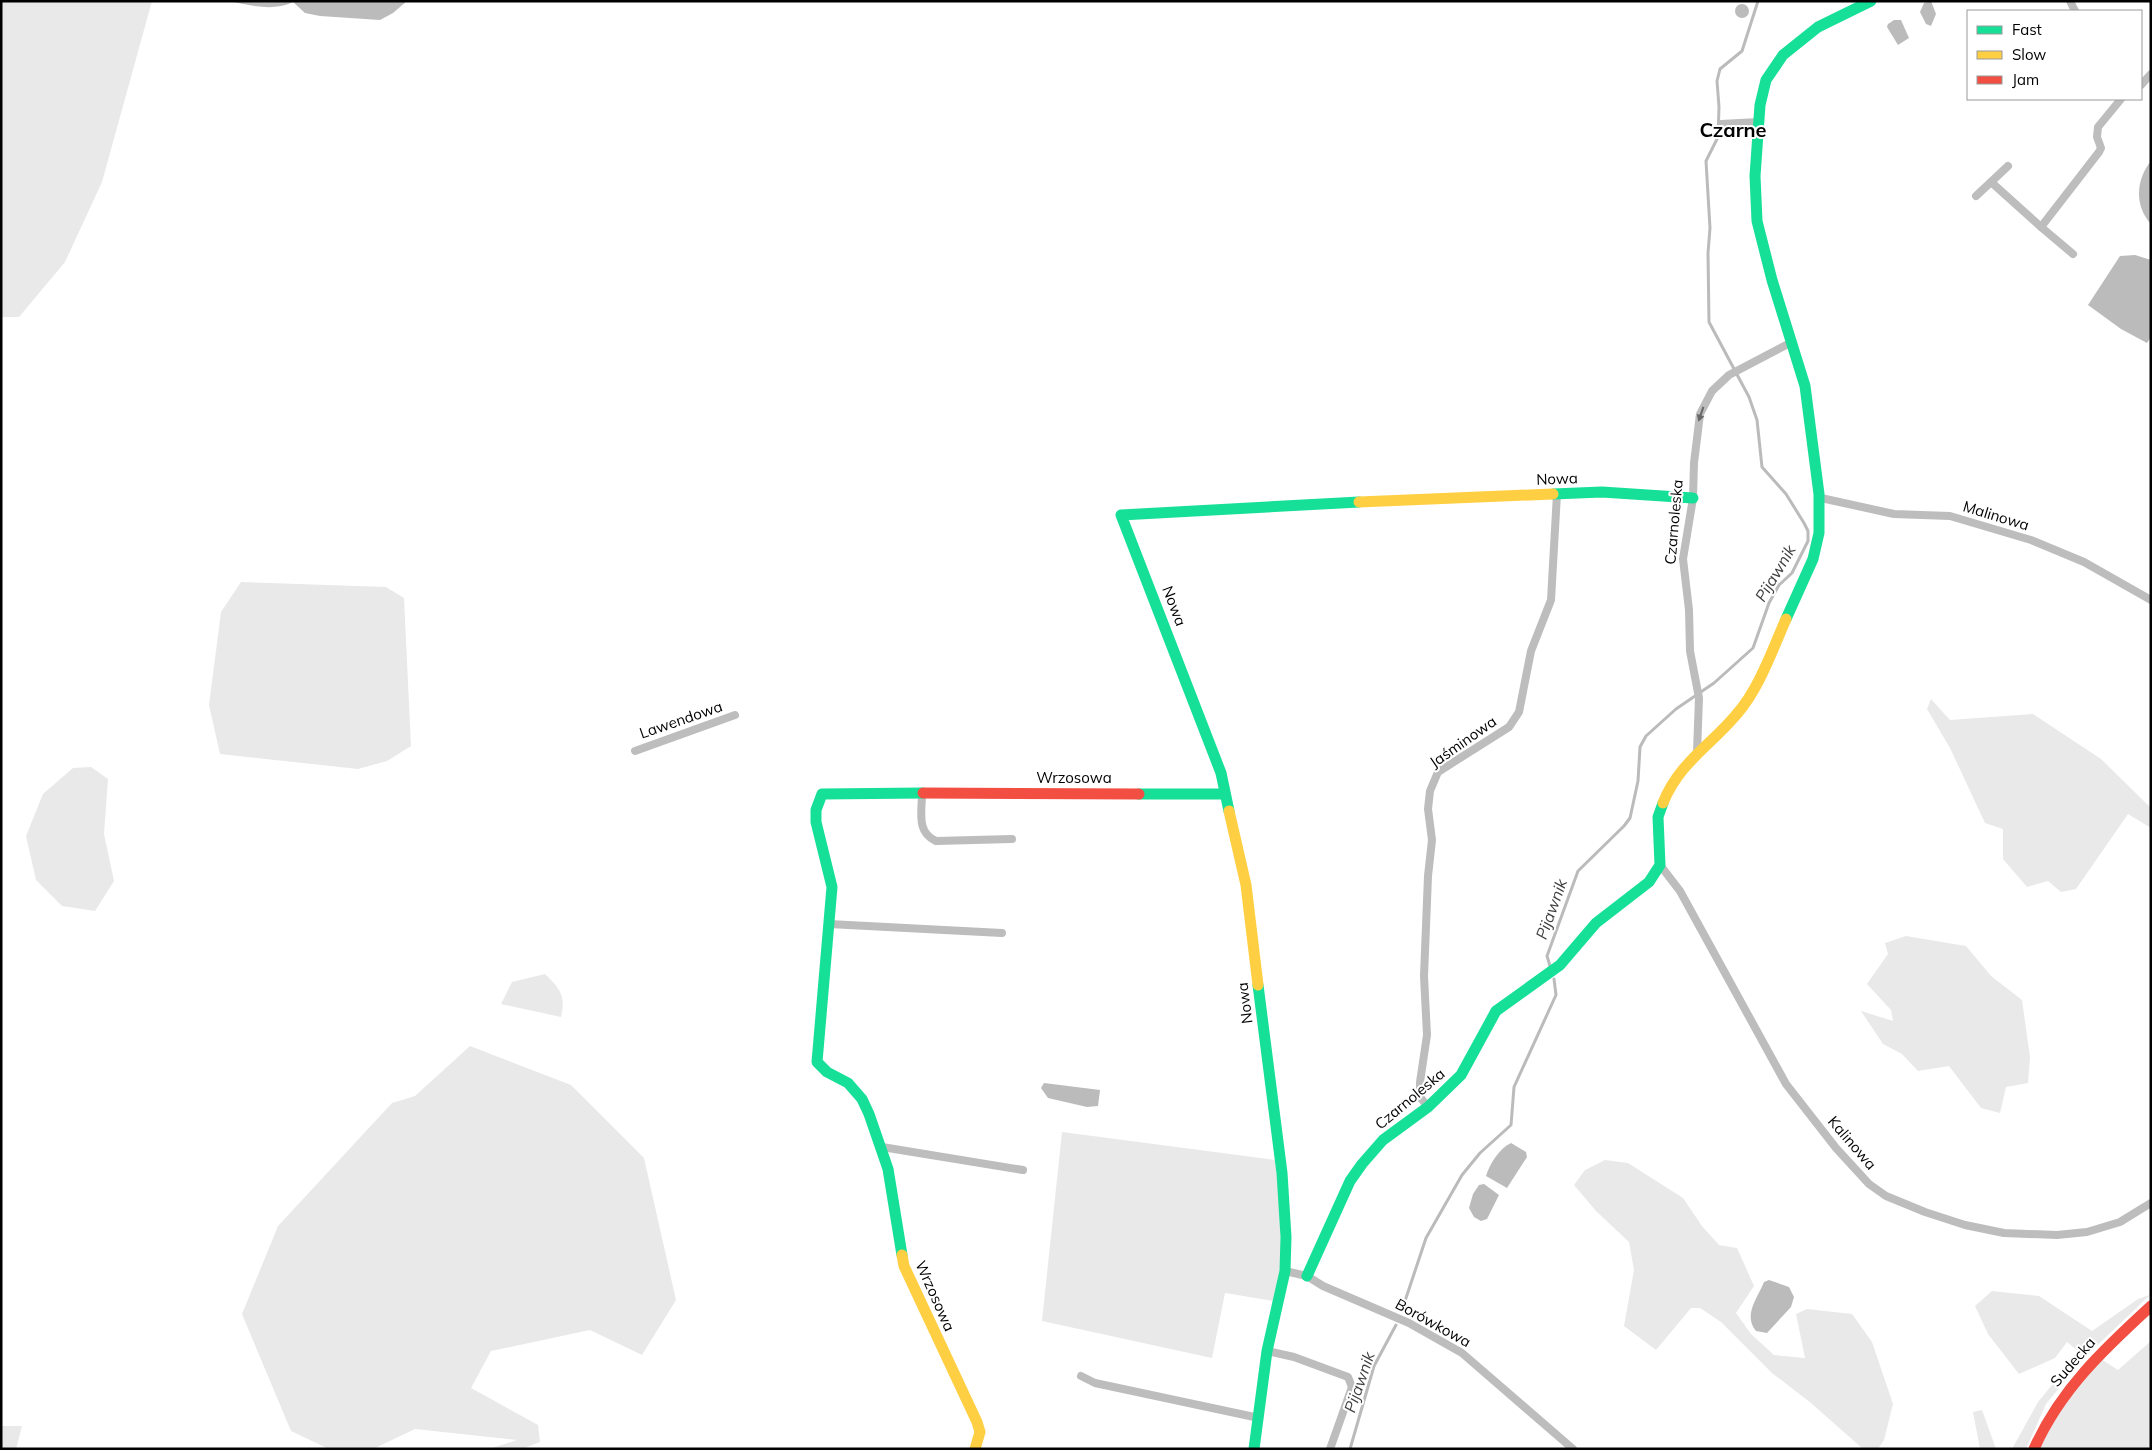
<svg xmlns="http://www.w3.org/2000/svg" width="2152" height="1450" font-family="Mulish,sans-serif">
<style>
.green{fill:#e9e9e9}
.water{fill:#bbb}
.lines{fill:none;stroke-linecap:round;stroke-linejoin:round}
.stream{stroke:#bbb;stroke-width:3}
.street{stroke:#bdbdbd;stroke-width:8}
.fast{stroke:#16e098;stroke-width:11}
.slow{stroke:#ffcf43;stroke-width:11}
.jam{stroke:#f24e42;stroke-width:11}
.oneway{fill:#686868}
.labels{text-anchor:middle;stroke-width:4;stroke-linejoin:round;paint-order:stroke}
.street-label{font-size:15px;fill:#000;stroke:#fff}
.water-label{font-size:16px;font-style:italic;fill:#3f3f3f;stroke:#fff}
.district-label{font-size:20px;font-weight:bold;fill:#000;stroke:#fff}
</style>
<rect width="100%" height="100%" fill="#fff"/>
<g class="green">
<polygon points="1,1 152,1 102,182 65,262 19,317 1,317"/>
<polygon points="241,582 386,587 404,598 411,746 387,761 358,769 220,754 209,705 221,612"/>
<polygon points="1931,699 1950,720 2033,714 2101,759 2151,808 2151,828 2128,814 2076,889 2061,892 2048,881 2027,887 2003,859 2003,829 1985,823 1950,748 1927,709"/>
<polygon points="91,767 108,779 104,834 114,881 95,911 62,906 36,880 26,836 43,794 73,768"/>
<polygon points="1906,936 1966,946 1991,976 2022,1000 2030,1057 2028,1083 2006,1087 2000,1113 1981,1108 1949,1066 1918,1071 1902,1054 1883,1044 1861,1011 1893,1021 1891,1010 1867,984 1888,954 1885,943"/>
<path d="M545,974c15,15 21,21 16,43l-60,-13 11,-22z"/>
<polygon points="470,1046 571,1085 644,1158 676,1300 642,1355 590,1330 491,1351 471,1388 538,1425 540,1442 522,1449 489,1449 517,1440 415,1429 373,1449 329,1449 291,1431 242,1314 278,1226 392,1103 415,1096"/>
<polygon points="1062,1132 1275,1160 1280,1198 1281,1269 1273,1301 1225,1293 1212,1358 1042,1321"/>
<polygon points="1605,1160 1628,1163 1683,1198 1702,1226 1719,1245 1737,1248 1754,1286 1736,1313 1751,1334 1774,1355 1805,1358 1796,1314 1807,1309 1852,1314 1872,1342 1893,1404 1884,1440 1878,1449 1863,1449 1811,1403 1772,1373 1721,1322 1700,1308 1691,1308 1656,1350 1624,1326 1634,1270 1629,1242 1596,1211 1574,1185 1585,1170"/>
<polygon points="1992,1291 2039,1296 2092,1331 2138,1299 2150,1295 2084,1358 2046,1404 2026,1449 2012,1449 2038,1402 2079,1352 2067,1342 2055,1358 2019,1374 1988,1334 1975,1306"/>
<polygon points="2151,1341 2151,1449 2036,1449 2074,1380 2101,1359 2118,1370"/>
<polygon points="1982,1410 1996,1449 1980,1449 1973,1412"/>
<polygon points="1,1426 22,1426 16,1449 1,1449"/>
</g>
<g class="water">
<path d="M228,1h179l-14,12 -13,7 -60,-4 -15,-3 -12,-11c-20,10 -44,3 -65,-1z"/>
<polygon points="1931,1 1936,14 1931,26 1926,24 1920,12 1924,3"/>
<circle cx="1742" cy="11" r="7"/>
<polygon points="1894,20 1901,20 1909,38 1898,45 1887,27 1888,24"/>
<path d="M2151,161v63c-17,-18 -15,-45 0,-63z"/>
<polygon points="2135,255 2151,260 2151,337 2147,343 2121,329 2088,305 2120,256"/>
<polygon points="1044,1083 1100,1090 1098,1106 1087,1107 1048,1098 1041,1088"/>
<path d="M1511,1143l15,9 1,5 -20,31 -21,-12c4,-13 13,-27 25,-33z"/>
<polygon points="1484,1184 1499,1195 1487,1219 1481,1221 1474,1217 1469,1208 1473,1194 1479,1185"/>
<path d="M1769,1280l20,7 5,10 -3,10 -24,26 -11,-2c-13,-16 1,-32 8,-49z"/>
</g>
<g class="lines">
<g class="stream">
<polyline points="1550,966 1547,956 1578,871 1624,826 1630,818 1638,781 1640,747 1646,736 1676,709 1714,683 1753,648 1769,603 1779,585 1792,573 1808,541 1808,531 1804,523 1786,494 1762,467 1757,420 1749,397 1709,322 1708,253 1710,228 1706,161 1718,137 1719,107 1717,81 1720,69 1742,51 1758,1"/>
<polyline points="1402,1310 1426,1238 1462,1175 1480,1153 1511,1125 1514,1087 1556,995 1554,979"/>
<polyline points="1350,1449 1374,1366 1396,1325"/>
</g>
<g class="street">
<polyline points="2070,1 2075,11"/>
<polyline points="2141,85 2151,74"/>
<polyline points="1721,124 1758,122"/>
<polyline points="2008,166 1991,182 2041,227 2099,152 2101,148 2097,137 2098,127 2121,99"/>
<polyline points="1976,196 1991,182"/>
<polyline points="2041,227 2073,254"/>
<polyline points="1821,498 1894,514 1950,516 2031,540 2084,562 2151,600"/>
<polyline points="635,751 735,715"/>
<polyline points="1697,752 1699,698 1690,651 1689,610 1683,559 1693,498 1694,463 1700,414 1712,391 1729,375 1792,342"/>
<path d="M922,793c0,19 -6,39 14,48l76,-2"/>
<polyline points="1660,865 1680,891 1786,1084 1836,1148 1869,1184 1886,1196 1925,1212 1965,1225 2004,1233 2057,1235 2087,1232 2120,1222 2151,1203"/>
<polyline points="829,924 1002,933"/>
<polyline points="1428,1107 1420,1097 1420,1082 1427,1035 1424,976 1428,876 1432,840 1428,809 1430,791 1438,772 1509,727 1519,712 1531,651 1551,600 1557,494"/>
<polyline points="882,1147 1023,1170"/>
<polyline points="1285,1271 1307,1276 1323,1286 1409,1323 1462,1353 1573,1449"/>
<polyline points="1267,1351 1294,1357 1348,1377 1352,1387 1330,1449"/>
<polyline points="1081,1376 1095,1383 1259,1418"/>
</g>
<g class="fast">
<polyline points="1553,494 1602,492 1693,498"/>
<polyline points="1786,619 1813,559 1819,533 1819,494 1805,386 1772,280 1757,221 1755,176 1760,105 1766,80 1783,55 1818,27 1871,1"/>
<polyline points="1139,794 1225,794"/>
<polyline points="1229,811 1221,773 1121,515 1359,502"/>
<polyline points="902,1255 888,1169 869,1114 862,1099 848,1083 827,1072 817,1062 832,887 816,822 816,810 822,794 923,793"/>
<polyline points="1307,1276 1350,1181 1362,1164 1383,1140 1428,1107 1461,1075 1496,1011 1560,965 1596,923 1649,882 1660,865 1658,817 1663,803"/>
<polyline points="1254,1449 1267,1351 1285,1271 1286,1237 1282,1173 1258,985"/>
</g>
<g class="slow">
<polyline points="1359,502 1553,494"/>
<path d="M1663,803c16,-40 47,-57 73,-88 23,-26 36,-64 50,-96"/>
<polyline points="1229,811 1246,885 1258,985"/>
<polyline points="902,1255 904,1266 977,1422 980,1432 975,1449"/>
</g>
<g class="jam">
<polyline points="923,793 1139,794"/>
<path d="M2034,1449c26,-59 70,-100 117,-143"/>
</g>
</g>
<defs><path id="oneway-solid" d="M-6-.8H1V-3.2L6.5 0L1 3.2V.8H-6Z" transform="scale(1.25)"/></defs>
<use class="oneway" href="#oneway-solid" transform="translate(1701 414) rotate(109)"/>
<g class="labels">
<g class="street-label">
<text transform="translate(1557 479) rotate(-2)" y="5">Nowa</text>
<text transform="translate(1996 516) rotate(17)" y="5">Malinowa</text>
<text transform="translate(1674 522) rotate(-85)" y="5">Czarnoleska</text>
<text transform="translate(1174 606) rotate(69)" y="5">Nowa</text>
<text transform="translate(681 720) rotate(-19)" y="5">Lawendowa</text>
<text transform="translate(1463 742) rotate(-35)" y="5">Jaśminowa</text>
<text x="1074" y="783">Wrzosowa</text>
<text transform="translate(1245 1003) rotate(-97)" y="5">Nowa</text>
<text transform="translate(1410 1099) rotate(-40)" y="5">Czarnoleska</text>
<text transform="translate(1852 1143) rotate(49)" y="5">Kalinowa</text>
<text transform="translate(935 1296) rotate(66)" y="5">Wrzosowa</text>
<text transform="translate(1433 1323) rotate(29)" y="5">Borówkowa</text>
<text transform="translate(2073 1362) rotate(-49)" y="5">Sudecka</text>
</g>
<g class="water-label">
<text transform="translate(1775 573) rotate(-59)" y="6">Pijawnik</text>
<text transform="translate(1551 909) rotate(-70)" y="6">Pijawnik</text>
<text transform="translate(1359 1382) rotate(-71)" y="6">Pijawnik</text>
</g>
<g class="district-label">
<text x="1733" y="137">Czarne</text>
</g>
</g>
<rect width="2152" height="1450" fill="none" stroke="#000000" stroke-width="5"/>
<rect x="1967" y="10" width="175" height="90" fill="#ffffff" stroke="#999999"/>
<rect x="1977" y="26" width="25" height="8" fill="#16e098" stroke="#999999"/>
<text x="2012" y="35" font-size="15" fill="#000000">Fast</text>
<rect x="1977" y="51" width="25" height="8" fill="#ffcf43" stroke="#999999"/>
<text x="2012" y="60" font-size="15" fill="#000000">Slow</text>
<rect x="1977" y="76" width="25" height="8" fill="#f24e42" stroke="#999999"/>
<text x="2012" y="85" font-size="15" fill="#000000">Jam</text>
</svg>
